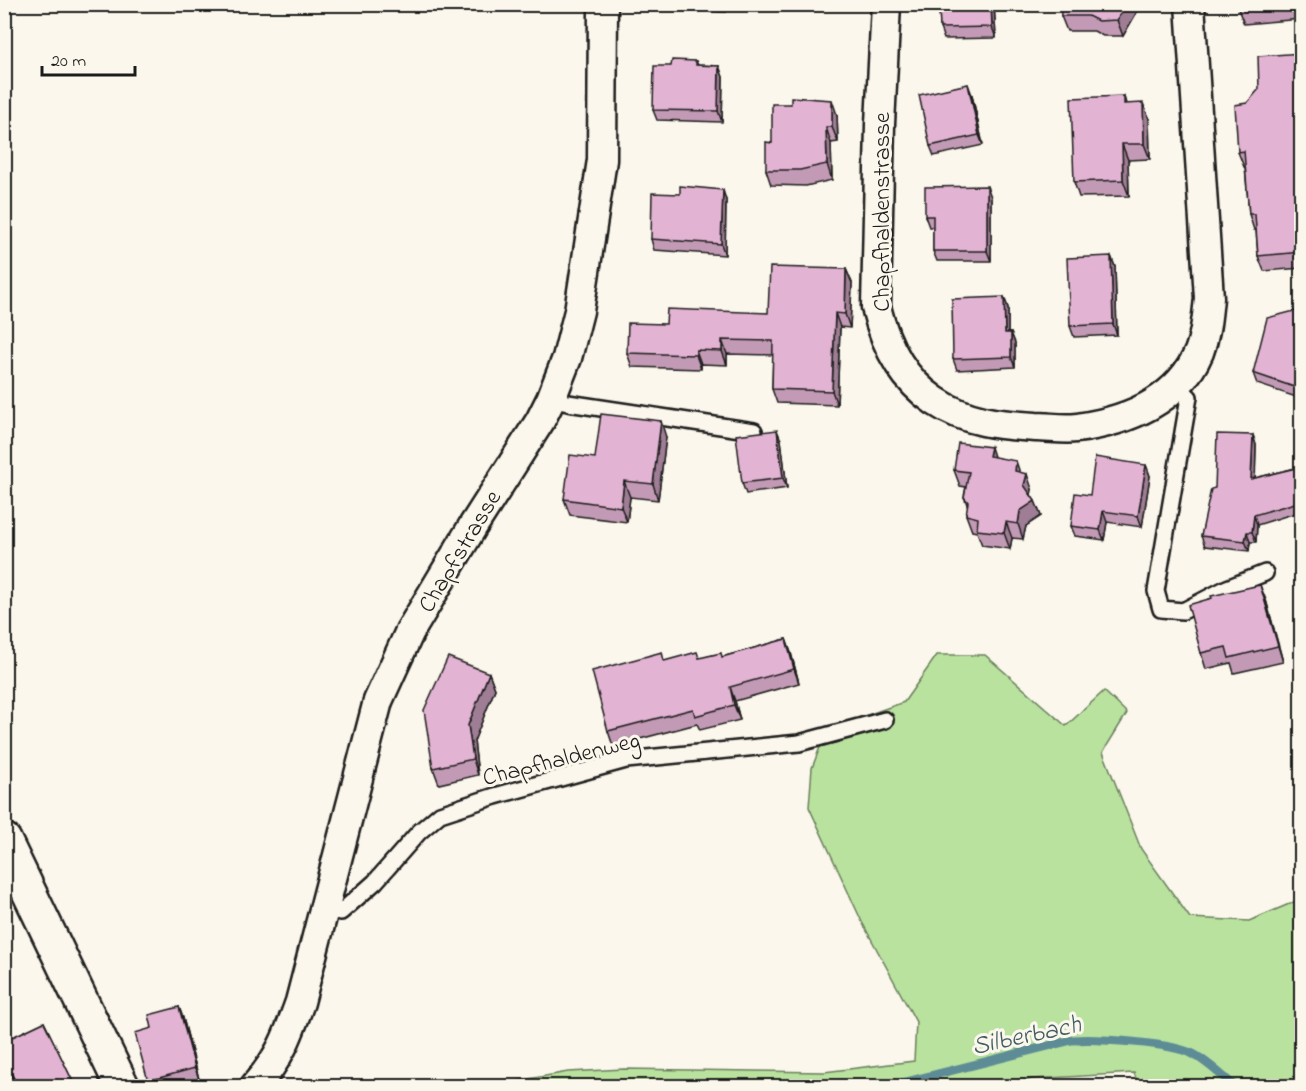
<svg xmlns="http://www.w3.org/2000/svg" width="1306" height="1091" font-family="'Indie Flower',sans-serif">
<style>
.green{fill:#b9e29e;stroke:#6a7f5d;stroke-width:1.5}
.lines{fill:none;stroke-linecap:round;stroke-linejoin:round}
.stream{stroke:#5d8c96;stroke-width:9}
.lane-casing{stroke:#1c1c1c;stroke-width:20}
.street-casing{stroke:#1c1c1c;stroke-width:33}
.secondary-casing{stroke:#1c1c1c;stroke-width:38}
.lane{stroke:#fbf7ec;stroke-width:15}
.street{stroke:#fbf7ec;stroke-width:28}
.secondary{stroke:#fbf7ec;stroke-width:33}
.wall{fill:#c39ab5;stroke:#1c1c1c;stroke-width:1.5}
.shaded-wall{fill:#9f7d94;stroke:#1c1c1c;stroke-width:1.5}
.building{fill:#e3b3d3;stroke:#1c1c1c;stroke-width:1.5}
.labels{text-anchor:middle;stroke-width:6;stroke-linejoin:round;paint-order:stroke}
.street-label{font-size:24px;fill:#1c1c1c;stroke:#fbf7ec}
.water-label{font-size:26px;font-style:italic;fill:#425d63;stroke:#fbf7ec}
</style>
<rect width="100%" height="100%" fill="#fbf7ec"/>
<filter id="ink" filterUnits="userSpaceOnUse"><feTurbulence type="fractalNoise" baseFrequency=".0167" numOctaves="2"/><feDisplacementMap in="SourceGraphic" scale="12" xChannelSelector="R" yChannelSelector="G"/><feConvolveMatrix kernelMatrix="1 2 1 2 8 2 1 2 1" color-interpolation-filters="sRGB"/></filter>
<g filter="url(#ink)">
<polygon class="green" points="937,655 985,655 1066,726 1104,691 1127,713 1103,752 1141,849 1190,918 1249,921 1301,899 1301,1086 1139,1086 1134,1073 1032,1079 1002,1086 489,1086 568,1072 624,1069 824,1072 914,1061 916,1022 862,922 809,807 812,768 827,729 904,702"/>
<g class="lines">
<path class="stream" d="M890,1086l182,-46c24,-2 101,3 121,14 15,8 28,21 41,32"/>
<g class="lane-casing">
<g id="lane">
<polyline points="1177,386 1189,397 1156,591 1161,609 1183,611 1227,588 1265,573"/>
<polyline points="551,399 568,403 754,431"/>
<polyline points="324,909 341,912 375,882 419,832 440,814 495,796 626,760 799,743 885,720"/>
</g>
</g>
<g class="street-casing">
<g id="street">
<path d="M886,4l-6,120 -4,183c9,37 26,72 59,94 31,21 65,24 101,26 13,0 28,3 41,1 50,-7 101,-27 122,-76 7,-18 8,-36 10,-54l-19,-294"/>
<path d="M255,1086c25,-28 33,-50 45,-84l78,-301 32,-70 63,-105 67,-105 11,-22 16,-41 12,-47 23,-151 1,-156"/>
</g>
</g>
<g class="secondary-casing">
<polyline id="secondary" points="4,840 122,1086"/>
</g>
<use href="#lane" class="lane"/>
<use href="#street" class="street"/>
<use href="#secondary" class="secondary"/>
</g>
<g class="wall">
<polygon points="652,4 726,4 726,12 653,9"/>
<polygon points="939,4 994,4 996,38 944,39 940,28"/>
<polygon points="1238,4 1301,4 1302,19 1244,24 1238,9"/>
<polygon points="1141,5 1123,36 1103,36 1094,31 1067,31 1061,16"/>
<polygon points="1302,53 1302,268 1264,271 1258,256 1256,230 1254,230 1249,214 1245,167 1244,167 1238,152 1247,103"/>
<polygon points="696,61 698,65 719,66 723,77 722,122 657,120 653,110 671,66"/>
<polygon points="972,95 983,145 934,156 930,146"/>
<polygon points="1124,96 1126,104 1149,119 1150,159 1128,160 1129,196 1079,197 1074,182"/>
<polygon points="837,115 838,142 831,143 832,180 806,186 771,185 766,170 772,143"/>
<polygon points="991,197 991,261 937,261 933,251 933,227 929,227 925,216"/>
<polygon points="726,200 725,255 654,250 651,239"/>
<polygon points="1111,256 1115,267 1117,335 1074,337 1070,326"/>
<polygon points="846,269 852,283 850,328 840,327 837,405 777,403 772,389 773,355 727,354 727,365 701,364 701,369 632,367 627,353 666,324 768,313"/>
<polygon points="1004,297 1008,308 1008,333 1011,333 1015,343 1015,367 957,370 953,359"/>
<polygon points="1302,309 1302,399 1257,384 1253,373"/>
<polygon points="1253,435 1256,445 1255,478 1296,468 1302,484 1302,511 1257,525 1256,542 1250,542 1249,551 1205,546 1201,536 1215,488"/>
<polygon points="666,437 658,500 630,497 627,522 570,515 564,499 595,458"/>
<polygon points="781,440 787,488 746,494 742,483"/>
<polygon points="994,457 1020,472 1032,489 1031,495 1035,501 1041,516 1026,526 1023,539 1012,538 1010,549 982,545 977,532 972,531 966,515 968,507 964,497 966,487 960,486 954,470"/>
<polygon points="1146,465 1150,476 1142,527 1107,522 1104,540 1075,536 1071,526 1090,495"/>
<polygon points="1266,600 1283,662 1234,673 1231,663 1206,669 1201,653"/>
<polygon points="786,639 791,653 799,683 735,701 740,720 700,730 697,724 613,746 608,731 665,661 722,657"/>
<polygon points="489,673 495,689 474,741 478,775 439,784 433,768"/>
<polygon points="179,1007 183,1018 199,1079 171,1086 150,1086 148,1081 152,1028"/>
<polygon points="44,1022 75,1086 17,1086 4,1062 4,1041"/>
</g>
<g class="shaded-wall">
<polygon points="991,4 994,4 996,38 992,27"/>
<polygon points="1126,4 1141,5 1123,36 1117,20"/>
<polygon points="1297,4 1301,4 1302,17"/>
<polygon points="719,66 723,77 722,122 718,111"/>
<polygon points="968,84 972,95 983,145 979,135"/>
<polygon points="832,100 837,115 838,142 832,127"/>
<polygon points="1143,103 1149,119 1150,159 1144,144"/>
<polygon points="826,127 831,143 832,180 827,164"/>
<polygon points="1122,144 1128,160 1129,196 1123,180"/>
<polygon points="987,186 991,197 991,261 987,251"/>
<polygon points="723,190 726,200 725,255 721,244"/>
<polygon points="1111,256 1115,267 1117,335 1113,324"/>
<polygon points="846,269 852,283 850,328 845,314"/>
<polygon points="1004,297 1008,308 1008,343 1005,333"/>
<polygon points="835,313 840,327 837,405 832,391"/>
<polygon points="1011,333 1015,343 1015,367 1011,357"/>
<polygon points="722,340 727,354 727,365 722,351"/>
<polygon points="696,350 701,364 701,369 696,355"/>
<polygon points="661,421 666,437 658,500 653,484"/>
<polygon points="777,430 781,440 787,488 783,478"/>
<polygon points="1253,435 1256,445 1255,488 1251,479"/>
<polygon points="991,447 996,463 989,456"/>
<polygon points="1016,461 1021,476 1015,471"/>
<polygon points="1146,465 1150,476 1142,527 1138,516"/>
<polygon points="1027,474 1032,489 1030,501 1024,485"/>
<polygon points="624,481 630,497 627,522 621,507"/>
<polygon points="1035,501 1041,516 1026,526 1023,539 1018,524 1020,511"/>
<polygon points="1103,511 1107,522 1104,540 1100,530"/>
<polygon points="1254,515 1257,525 1256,542 1252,532"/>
<polygon points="1006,522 1012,538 1010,549 1004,533"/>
<polygon points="1247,532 1250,542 1249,551 1245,541"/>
<polygon points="1260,585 1266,600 1283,662 1278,646"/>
<polygon points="786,639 791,653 799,683 794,669"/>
<polygon points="489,673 495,689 474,741 478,775 473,759 468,725"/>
<polygon points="730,687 735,701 740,720 734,705"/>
<polygon points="179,1007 183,1018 199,1079 195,1068"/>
</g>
<g class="building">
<polygon points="939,4 991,4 992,27 940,28"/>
<polygon points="1060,4 1126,4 1117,20 1098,21 1088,16 1061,16"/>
<polygon points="1238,4 1287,4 1238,9"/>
<polygon points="1302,53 1302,252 1258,256 1255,214 1249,214 1244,151 1238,152 1235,105 1247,103 1259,89 1258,56"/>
<polygon points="672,60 696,61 696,65 719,66 718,111 653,110 654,66 671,66"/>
<polygon points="968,84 979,135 930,146 919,95"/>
<polygon points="1124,96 1124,104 1143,103 1144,144 1122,144 1123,180 1074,182 1071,98"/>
<polygon points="791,97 832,100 832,127 826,127 827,164 800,170 766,170 766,142 772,143 772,104 791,104"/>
<polygon points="680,186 723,190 721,244 651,239 652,193 680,194"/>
<polygon points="987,186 987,251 933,251 933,216 925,216 925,187"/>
<polygon points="1111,256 1113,324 1070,326 1067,258"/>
<polygon points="770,267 846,269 845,314 835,313 832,391 772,389 773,341 722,340 722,351 696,350 696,355 627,353 628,323 666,324 667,309 768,313"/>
<polygon points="1004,297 1005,333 1011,333 1011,357 953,359 952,299"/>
<polygon points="1302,309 1302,386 1300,389 1253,373 1267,318"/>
<polygon points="601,414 661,421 653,484 624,481 621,507 564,499 570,455 595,458"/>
<polygon points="777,430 783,478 742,483 736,435"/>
<polygon points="1217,434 1253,435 1251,479 1296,468 1302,489 1302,501 1254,515 1252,532 1247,532 1245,541 1201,536 1211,489 1215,488"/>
<polygon points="958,443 991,447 989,456 1016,461 1015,471 1027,474 1024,485 1035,501 1020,511 1018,524 1006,522 1004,533 977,530 978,518 966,515 968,502 964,497 969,472 954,470"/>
<polygon points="1095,457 1146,465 1138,516 1103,511 1100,530 1071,526 1075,493 1090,495"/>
<polygon points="1260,585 1278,646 1229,658 1226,647 1201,653 1188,605 1212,598 1211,596"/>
<polygon points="786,639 794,669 730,687 734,705 695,716 693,709 608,731 592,671 662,652 664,661 697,652 699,658 721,653 722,657"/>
<polygon points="448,657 489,673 468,725 473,759 433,768 424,710"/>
<polygon points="179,1007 195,1068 148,1081 135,1033 152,1028 149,1015"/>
<polygon points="44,1022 74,1084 69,1086 18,1086 4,1059 4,1041"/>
</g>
</g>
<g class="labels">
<g class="street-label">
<text transform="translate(881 212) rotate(-90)" y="8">Chapfhaldenstrasse</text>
<text transform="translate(459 551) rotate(-59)" y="8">Chapfstrasse</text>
<text transform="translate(561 758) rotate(-14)" y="8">Chapfhaldenweg</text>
</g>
<g class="water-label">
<text transform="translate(1026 1034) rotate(-12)" y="9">Silberbach</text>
</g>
</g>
<rect width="1306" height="1091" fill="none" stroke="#fbf7ec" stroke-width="24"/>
<rect x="12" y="12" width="1282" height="1067" fill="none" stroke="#1c1c1c" stroke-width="2" filter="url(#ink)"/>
<path d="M42 66v9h93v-9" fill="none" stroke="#1c1c1c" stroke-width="3"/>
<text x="51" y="66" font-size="18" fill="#1c1c1c" stroke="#fbf7ec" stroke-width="4.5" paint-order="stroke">20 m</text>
</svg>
